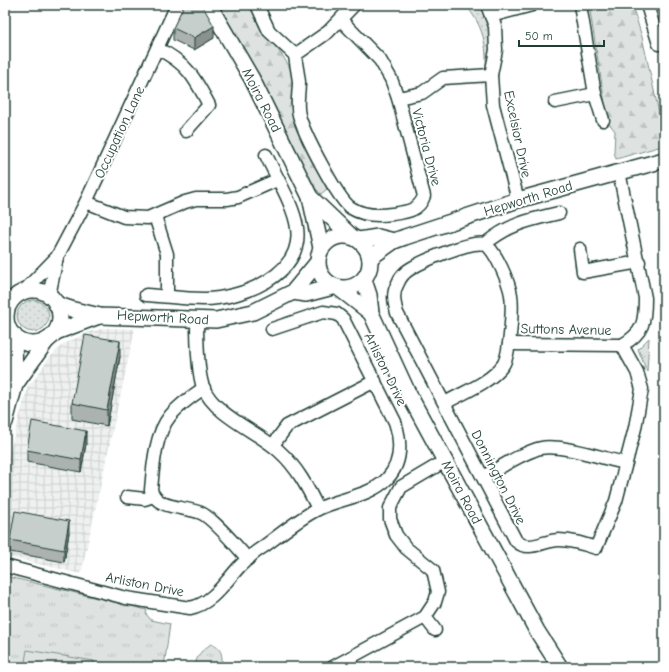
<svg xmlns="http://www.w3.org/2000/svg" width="669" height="672" font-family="'Comic Neue',sans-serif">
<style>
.industrial{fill:url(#industrial-grid)}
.grass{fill:url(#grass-dots);stroke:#7e908b}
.forest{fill:url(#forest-firs);stroke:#7e908b}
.park{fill:url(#park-tufts);stroke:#7e908b}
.garden{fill:#dee3e2;stroke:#7e908b}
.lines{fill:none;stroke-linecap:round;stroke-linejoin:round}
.minor-casing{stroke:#1f3d34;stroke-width:15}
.tertiary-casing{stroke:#1f3d34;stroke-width:18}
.minor{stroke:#fff;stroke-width:12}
.tertiary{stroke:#fff;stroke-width:15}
.wall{fill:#abb2af;stroke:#1f3d34}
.shaded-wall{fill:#8b918f;stroke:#1f3d34}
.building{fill:#c7cfcc;stroke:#1f3d34}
.labels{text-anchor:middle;stroke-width:4;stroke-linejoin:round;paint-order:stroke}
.street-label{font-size:14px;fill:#1f3d34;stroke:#fff}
</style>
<defs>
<pattern id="industrial-grid" width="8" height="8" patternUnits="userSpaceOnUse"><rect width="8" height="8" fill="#eef1f0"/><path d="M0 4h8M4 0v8" fill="none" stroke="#ccd0ce"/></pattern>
<pattern id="grass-dots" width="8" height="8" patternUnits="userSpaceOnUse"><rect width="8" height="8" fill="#dee3e2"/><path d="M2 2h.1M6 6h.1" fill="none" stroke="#bec4c2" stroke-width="1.8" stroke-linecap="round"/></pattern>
<pattern id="forest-firs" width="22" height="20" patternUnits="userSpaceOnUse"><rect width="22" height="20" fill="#dee3e2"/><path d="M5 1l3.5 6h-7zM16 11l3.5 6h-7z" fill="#bec4c2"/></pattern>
<pattern id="park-tufts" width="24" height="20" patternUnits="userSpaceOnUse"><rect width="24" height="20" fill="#dee3e2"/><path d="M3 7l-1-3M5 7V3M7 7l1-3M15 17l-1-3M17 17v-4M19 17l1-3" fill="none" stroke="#bec4c2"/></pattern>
</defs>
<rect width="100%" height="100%" fill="#fff"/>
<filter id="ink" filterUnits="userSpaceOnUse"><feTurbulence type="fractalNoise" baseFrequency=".025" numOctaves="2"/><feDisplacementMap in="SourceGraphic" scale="8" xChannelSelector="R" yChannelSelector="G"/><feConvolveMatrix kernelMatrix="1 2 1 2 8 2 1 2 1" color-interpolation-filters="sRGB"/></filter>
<g filter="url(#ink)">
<polygon class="industrial" points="105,328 135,329 81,574 5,556 5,474 9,454 28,386 34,380 49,358 63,344 89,332"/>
<g class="grass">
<path d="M465,5h14c12,19 12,38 9,59l-2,2c1,-24 -5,-44 -21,-61z"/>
<circle cx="33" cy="316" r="16"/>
</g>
<g class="forest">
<polygon points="219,5 251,5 259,26 282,55 294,74 291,102 296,126 327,189 321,194 309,182 240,42"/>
<polygon points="589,5 632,5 642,37 664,135 662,146 616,159 614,152 615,131 608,122"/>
</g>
<g class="park">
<polygon points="649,338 647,372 638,349"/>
<polygon points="5,576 147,610 146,614 151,620 170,624 164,667 5,667"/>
<path d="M211,644c12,5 11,11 11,23h-27c2,-13 6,-16 16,-23z"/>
</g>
<polygon class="garden" points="27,650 94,661 93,667 24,667"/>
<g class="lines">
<g class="minor-casing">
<g id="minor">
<polyline points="257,5 269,31 295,55 328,32 354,5"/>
<polyline points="487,5 495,26 496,50 491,75 493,105 518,200"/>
<polyline points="580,5 595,94 603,120"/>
<polyline points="647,5 659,44"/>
<polyline points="491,16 532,5"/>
<path d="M158,49c28,13 37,29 51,56l-23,26"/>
<path d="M295,55c1,9 3,18 4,27 0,11 -3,22 0,33 4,17 39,85 52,93 13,8 27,8 41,6 14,-2 27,-3 32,-18l-26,-98 -7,-19 -11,-19 -39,-40"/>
<polyline points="398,98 422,93 443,78 491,75"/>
<polyline points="555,102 595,94"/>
<polyline points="86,202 124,217 148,218 185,202 196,199 227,199 238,197 277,180"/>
<path d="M559,213c-30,7 -50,11 -74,31 -15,-4 -62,17 -75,25 -5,3 -10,9 -12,14 -6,10 -4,19 -1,30l119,228c13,12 28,-1 43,-1 13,0 25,4 37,8l20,-47 19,-73 7,-39 -5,-17 -15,-27c22,-12 23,-24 23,-47l-26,-126"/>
<polyline points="155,216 167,254 167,296"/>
<polyline points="580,249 583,272 639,262"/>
<polyline points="25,290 57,257"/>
<path d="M146,295c19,1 38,4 58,4 37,0 100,-24 93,-71 -3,-23 -21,-51 -31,-73"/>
<polyline points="49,296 57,257 86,202 177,5"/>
<path d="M197,320c0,18 0,50 6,67 12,29 54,44 76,64 18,16 29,37 39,58"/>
<polyline points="509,344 622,345"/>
<path d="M204,388c-12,8 -25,17 -34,28 -15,18 -17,51 -19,74 6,20 34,16 50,23 13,6 37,35 47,46"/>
<path d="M445,403c19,-11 45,-20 58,-38 7,-10 10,-57 8,-70 -2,-12 -15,-44 -26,-51"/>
<polyline points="273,445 287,426 375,381"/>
<path d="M483,477c17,-9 40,-25 58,-29 20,-4 64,11 85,15"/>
<polyline points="127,497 145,499 153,496"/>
<path d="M5,566l121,32 64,10c22,-4 35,-26 50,-42 7,-7 15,-14 23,-19 18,-13 35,-28 55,-38 22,-11 51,-12 69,-30 15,-16 14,-38 8,-57l-52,-103 -6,-5 -14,-2 -51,17"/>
<polyline points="425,617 435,630"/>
<polyline points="333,667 425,617 435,602 438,592 433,570 406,548 396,535 390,519 390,508 401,487 445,461"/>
</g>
</g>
<g class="tertiary-casing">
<g id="tertiary">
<polyline points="209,5 252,79 310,197 321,248"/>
<polyline points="310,197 352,237"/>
<circle cx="344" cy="262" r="26"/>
<polyline points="359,240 378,237 394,241"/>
<polyline points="370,258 394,241 405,237 518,200 664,160"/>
<polyline points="364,280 369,295 371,313 407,391 537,631 560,667"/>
<polyline points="340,289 371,313"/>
<circle cx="33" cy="317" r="27"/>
<polyline points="293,292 306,294 333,287"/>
<polyline points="56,304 74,310 100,316 216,320 253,312 293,292 317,263"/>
<polyline points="56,332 99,316"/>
<polyline points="15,385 47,340"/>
<polyline points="5,422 15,385 14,335"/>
</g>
</g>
<use href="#minor" class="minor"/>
<use href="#tertiary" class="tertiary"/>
</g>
<g class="wall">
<polygon points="173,28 214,38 194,50 173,40"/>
<polygon points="120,357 107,426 72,419 72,403"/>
<polygon points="86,444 81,472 27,462 27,450"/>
<polygon points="69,533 64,562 10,552 10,540"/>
</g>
<g class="shaded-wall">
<polygon points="214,26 214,38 194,50 194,38"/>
<polygon points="120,341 120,357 107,426 107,410"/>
<polygon points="86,431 86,444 81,472 81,460"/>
<polygon points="69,521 69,533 64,562 64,550"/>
<polygon points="9,598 9,606 5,620 5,612"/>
</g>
<g class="building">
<polygon points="184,5 202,5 214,26 194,38 173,28"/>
<polygon points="85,335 120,341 107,410 72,403"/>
<polygon points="32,421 86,431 81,460 27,450"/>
<polygon points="15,511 69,521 64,550 10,540"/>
<polygon points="5,597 9,598 5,612"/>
</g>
</g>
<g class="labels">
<g class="street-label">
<text transform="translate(262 100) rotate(63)" y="5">Moira Road</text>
<text transform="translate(119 132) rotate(-65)" y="5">Occupation Lane</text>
<text transform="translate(518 134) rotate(78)" y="5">Excelsior Drive</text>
<text transform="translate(427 147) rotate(75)" y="5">Victoria Drive</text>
<text transform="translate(528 198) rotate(-17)" y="5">Hepworth Road</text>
<text transform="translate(163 317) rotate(3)" y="5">Hepworth Road</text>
<text transform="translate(566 329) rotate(1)" y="5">Suttons Avenue</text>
<text transform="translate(386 369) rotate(64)" y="5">Arliston Drive</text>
<text transform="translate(499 477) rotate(63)" y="5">Donnington Drive</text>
<text transform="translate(462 492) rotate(62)" y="5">Moira Road</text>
<text transform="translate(145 584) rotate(11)" y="5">Arliston Drive</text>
</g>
</g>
<rect width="669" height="672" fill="none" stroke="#fff" stroke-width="20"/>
<rect x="10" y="10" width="649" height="652" fill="none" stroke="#1f3d34" stroke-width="1.5" filter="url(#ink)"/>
<path d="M519 40v6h85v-6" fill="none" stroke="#1f3d34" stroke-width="2"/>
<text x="525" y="40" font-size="12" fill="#1f3d34" stroke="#ffffff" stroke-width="3" paint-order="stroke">50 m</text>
</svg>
